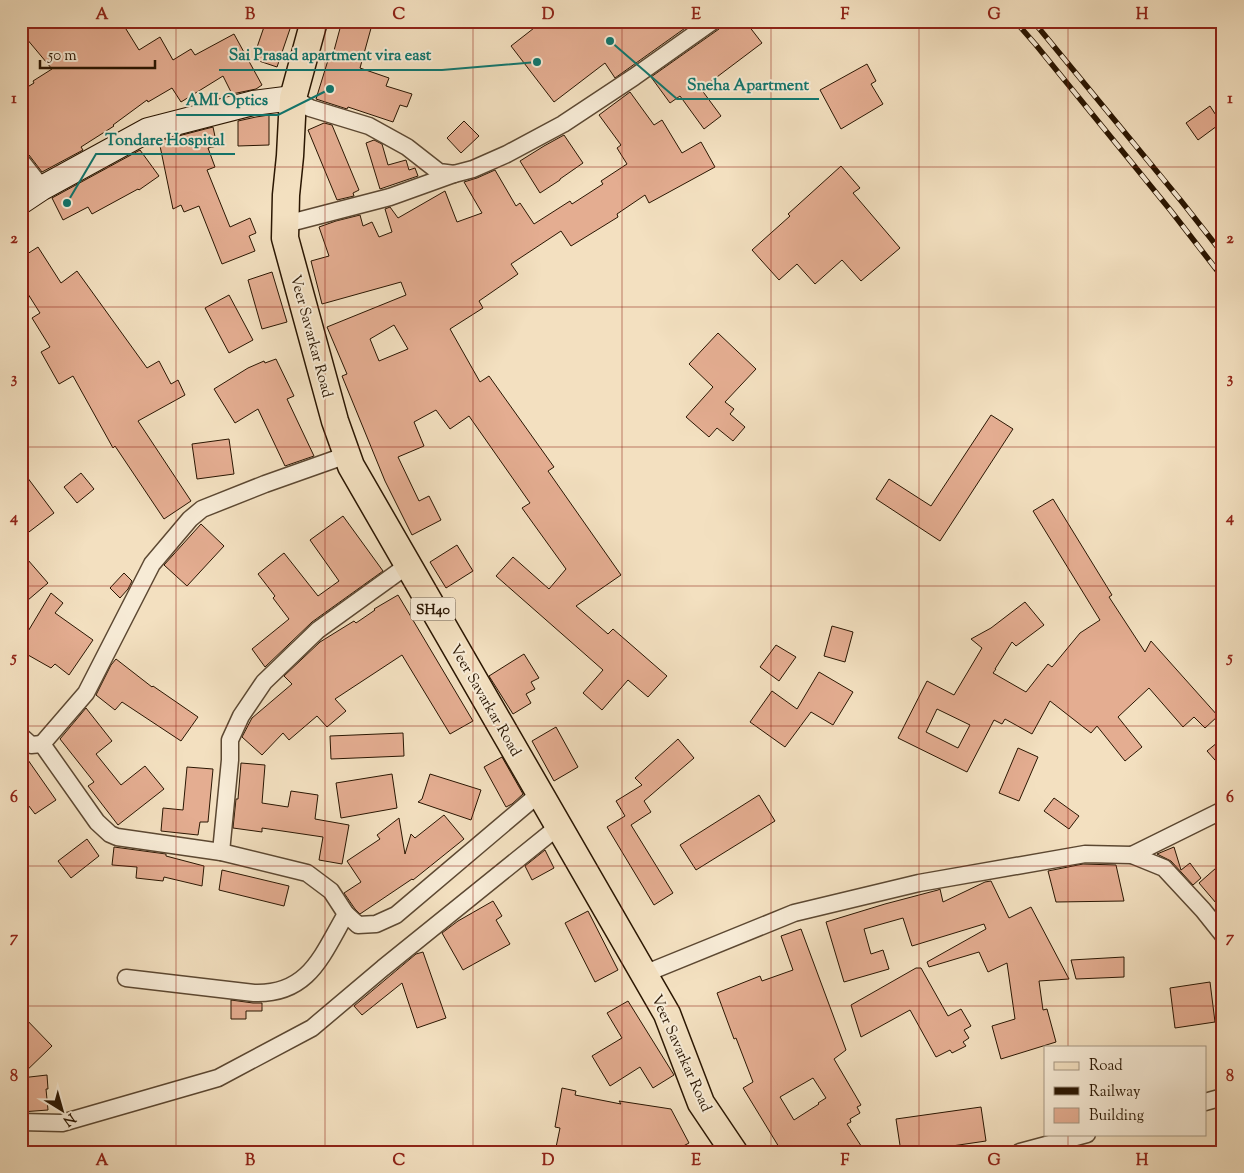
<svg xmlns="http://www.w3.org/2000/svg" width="1244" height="1173" font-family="'Sorts Mill Goudy',serif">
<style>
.building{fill:#e4ad91;stroke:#2a1602;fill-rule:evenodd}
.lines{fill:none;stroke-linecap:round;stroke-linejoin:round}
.minor-casing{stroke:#5c4832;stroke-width:19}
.secondary-casing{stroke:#2a1602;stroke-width:26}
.primary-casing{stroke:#2a1602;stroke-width:29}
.minor{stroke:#f7ebd6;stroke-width:16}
.secondary{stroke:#f7ebd6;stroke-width:24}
.primary{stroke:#f3e0c0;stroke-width:26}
.rail-casing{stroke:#2a1602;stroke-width:5.5}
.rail{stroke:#f7ebd6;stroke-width:4;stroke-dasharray:11;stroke-linecap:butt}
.grid{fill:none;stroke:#8f2418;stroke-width:1;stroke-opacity:0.55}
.labels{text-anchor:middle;stroke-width:4;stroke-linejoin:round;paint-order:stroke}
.shield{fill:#f7ebd6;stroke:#685642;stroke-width:1}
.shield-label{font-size:14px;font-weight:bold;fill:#2a1602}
.street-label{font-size:15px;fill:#2a1602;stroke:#f7ebd6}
.leader{fill:none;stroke:#0f766e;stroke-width:2}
.callout-dot{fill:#0f766e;stroke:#f7ebd6;stroke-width:2}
.callout-label{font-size:16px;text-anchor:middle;font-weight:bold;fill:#0f766e;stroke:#f7ebd6;stroke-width:4;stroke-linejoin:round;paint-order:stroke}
.neatline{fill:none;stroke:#8f2418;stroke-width:2}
.grid-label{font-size:16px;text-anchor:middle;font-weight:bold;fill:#8f2418}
</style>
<rect width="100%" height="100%" fill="#f3e0c0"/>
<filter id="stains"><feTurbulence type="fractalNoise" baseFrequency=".004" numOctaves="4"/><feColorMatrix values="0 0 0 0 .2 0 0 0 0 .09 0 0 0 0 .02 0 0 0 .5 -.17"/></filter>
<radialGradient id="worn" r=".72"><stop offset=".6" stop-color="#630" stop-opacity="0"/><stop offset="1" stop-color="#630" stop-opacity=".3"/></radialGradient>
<g class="building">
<polygon points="21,21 121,21 139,50 160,37 173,60 191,49 195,55 234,34 262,85 256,89 232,94 223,76 181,102 172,88 148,102 147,100 113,125 114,126 81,147 83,150 42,172 29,155 25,152 21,151 21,91 34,83 33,81 52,69 21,32"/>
<polygon points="266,21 285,21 292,23 277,67 253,59"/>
<polygon points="342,21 373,21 360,68 389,78 386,86 412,94 407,107 400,105 393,122 348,107 347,109 316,99 329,57 332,58"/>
<polygon points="543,21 695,21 615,78 605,63 554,102 511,46"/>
<polygon points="723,21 745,21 762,43 701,89 721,116 704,129 680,96 670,103 651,77 719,29 722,26"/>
<polygon points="867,64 876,81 871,84 883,104 841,129 820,90"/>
<path d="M630,92l24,33 8,-5 20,33 19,-11 14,25 -66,36 -4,-8 -28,19 1,3 -47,29 -10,-15 -50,33 7,10 -39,27 4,7 -33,21 30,53 9,-6 65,91 -6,4 73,104 -45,31 32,28 5,-5 54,47 -19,21 -20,-17 -26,30 -19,-17 20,-23 -107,-94 17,-19 36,32 17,-20 -44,-61 8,-5 -61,-87 -19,13 -14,-19 -22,12 10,24 -26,11 21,44 10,-5 12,24 -29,15 -27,-54 -43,-105 5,-2 -20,-47 79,-32 -5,-13 -79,22 -11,-43 18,-5 -10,-29 17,-6 24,-6 3,11 9,-4 7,15 13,-5 -7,-23 5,-2 8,11 47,-27 12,31 25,-9 -18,-31 13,-4 18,-8 21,36 4,-3 14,21 36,-23 2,3 31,-20 -2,-3 26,-17 -10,-16 4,-3 -22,-30zM394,325l14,24 -29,12 -9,-22z"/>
<polygon points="1210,106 1221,123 1198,140 1186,123"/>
<polygon points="269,115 269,145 238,146 238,121 256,117"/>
<polygon points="464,121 479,136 461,153 447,138"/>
<polygon points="324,123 332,125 359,190 353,193 354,196 337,200 308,130"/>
<polygon points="213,127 217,146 208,148 215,167 207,170 230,227 250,218 256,233 249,236 255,251 222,264 199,206 184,212 181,205 173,209 159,141"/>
<polygon points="564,135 583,163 560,179 560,180 540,193 520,161 544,146"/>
<polygon points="374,140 382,144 388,165 406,160 409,170 415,168 418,176 380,189 366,143"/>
<polygon points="140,150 159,176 139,190 138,189 92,214 88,207 63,220 52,198"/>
<polygon points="841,166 860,188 853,193 900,248 861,281 842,260 815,284 797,264 779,280 752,250 790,216 788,214"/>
<polygon points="38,247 61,283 77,271 147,368 159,361 171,384 178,380 185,395 138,421 191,501 164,519 115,446 113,448 73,376 59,384 41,352 50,347 32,318 40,313 21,283 21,258"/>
<polygon points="272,272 287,322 262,329 248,280"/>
<polygon points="229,295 253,340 229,353 205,308"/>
<polygon points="718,333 756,369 725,402 734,409 730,414 745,427 733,441 717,428 709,437 686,417 713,387 689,364"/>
<polygon points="276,359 294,396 287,399 314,456 285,466 258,409 235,423 214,389 248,368 264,361 265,363"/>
<polygon points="991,415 1013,429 940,541 876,499 889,479 931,506"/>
<polygon points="229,439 234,474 197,479 192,444"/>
<polygon points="21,469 54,513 21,538"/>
<polygon points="81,473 94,489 77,503 64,487"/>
<path d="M1053,499l59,96 -3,2 36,55 6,-11 67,75 -13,12 -11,-11 -11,10 -34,-39 -31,29 24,30 -17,14 -28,-35 -6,7 -41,-32 -18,33 -27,-15 -3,5 -8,-4 -27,52 -69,-34 29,-57 27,14 28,-47 -11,-9 20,-11 34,-26 19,23 -28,21 -4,-4 -17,27h1l-3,4 33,19 22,-28 4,3 28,-34 20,-13 -67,-109zM937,709l33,16 -12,23 -32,-16z"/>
<polygon points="343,516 383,571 312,622 265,667 252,649 289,619 273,598 275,596 258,574 284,553 318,596 339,581 310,540"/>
<polygon points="201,524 224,546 187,586 164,565"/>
<polygon points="457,545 473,571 446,588 430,562"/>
<polygon points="21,552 48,583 21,606"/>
<polygon points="124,573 132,581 128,589 120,598 110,588"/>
<polygon points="51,593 63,603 55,613 93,640 69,675 55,664 51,668 21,651 21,643"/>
<polygon points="398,595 473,721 450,734 402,655 335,699 346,711 327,727 317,716 289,740 283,733 262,755 242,737 252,718 292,684 284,676 320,642 354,621 356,623 375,610 374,609"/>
<polygon points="832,626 853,632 845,662 824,656"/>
<polygon points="776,645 796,657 779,681 760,667"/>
<polygon points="524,654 539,678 531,682 535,689 526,694 531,703 513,714 489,676"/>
<polygon points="116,659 152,687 153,686 198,717 181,741 122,702 115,710 96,695 111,665"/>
<polygon points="819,672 853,692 833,725 811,712 785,747 750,722 772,691 797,709"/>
<polygon points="86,708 112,741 96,754 121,785 145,766 164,789 118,825 88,786 94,782 60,739"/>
<polygon points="556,727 578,767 554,781 532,741"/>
<polygon points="403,733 404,756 331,759 330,736"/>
<polygon points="1223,738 1223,769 1207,751"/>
<polygon points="678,739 694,758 644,801 651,812 631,825 673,893 654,905 607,827 625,816 616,801 642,785 635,778"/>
<polygon points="1018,748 1038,757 1019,801 999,793"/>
<polygon points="21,750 56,800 35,814 25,801 28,799 21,790"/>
<polygon points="502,757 523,794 512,804 506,807 484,767"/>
<polygon points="241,763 265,765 262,803 288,807 291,791 318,795 315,819 349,825 342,864 319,860 323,837 262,828 262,832 233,828 236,799 238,799"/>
<polygon points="187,767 213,769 208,822 200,822 198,835 161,831 163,808 183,810"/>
<polygon points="392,774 397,808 341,818 336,783"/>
<polygon points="430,774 481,790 471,820 418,802 422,799"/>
<polygon points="759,795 775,821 696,870 680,845"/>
<polygon points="1054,798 1079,816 1069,829 1044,811"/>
<polygon points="444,815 464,839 413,880 412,879 360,914 355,909 344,893 361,882 347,861 380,839 377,835 399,818 405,854 411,834 415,838"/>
<polygon points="87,839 99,856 71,878 58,861"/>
<polygon points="114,847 166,854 166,856 204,866 202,886 164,877 163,881 136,878 137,867 112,865"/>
<polygon points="1174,847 1181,870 1190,863 1201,878 1193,885 1171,861 1157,854"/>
<polygon points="545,850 554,868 532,880 525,866"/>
<polygon points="1083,864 1116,865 1124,901 1056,902 1048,871"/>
<polygon points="1216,868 1223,876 1223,897 1216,903 1199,883"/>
<polygon points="222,870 289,886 284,906 219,890"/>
<polygon points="991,881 1009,918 1031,907 1069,979 1039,981 1043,1010 1047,1009 1056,1042 1001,1059 992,1026 1015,1019 1007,963 988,972 979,952 929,967 927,962 986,929 984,924 912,946 903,918 864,929 871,954 883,950 889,969 844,982 826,922 885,904 938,890 940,889 943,902 985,882"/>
<polygon points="493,901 502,916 496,920 510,944 463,970 442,933 458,921"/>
<polygon points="588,911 618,970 595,982 565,923"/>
<path d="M801,929l45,121 -12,9 27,46 -4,2 3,6 -10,6 1,3 -4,2 18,28h-83l-39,-64 10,-6 -17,-44 -2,1 -17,-46 43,-17 2,5 31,-11 -12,-34zM813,1078l13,20 -8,5 1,1 -25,16 -14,-23z"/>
<polygon points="423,952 446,1018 417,1028 402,983 362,1015 354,1006 416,954"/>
<polygon points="1124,957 1124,977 1076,979 1071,960"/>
<polygon points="916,968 921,968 948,1016 961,1009 971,1026 964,1030 969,1038 963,1042 966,1046 952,1053 950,1050 936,1057 910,1010 861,1037 851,1005"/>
<polygon points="1210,982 1215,1022 1175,1028 1170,988"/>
<polygon points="231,1000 253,1003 262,1003 262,1011 246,1011 246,1019 231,1019"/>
<polygon points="628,1001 674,1075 653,1088 640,1067 610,1086 592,1056 622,1038 607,1013"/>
<polygon points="21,1014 52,1046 21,1076"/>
<polygon points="47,1075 48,1089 46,1089 48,1110 21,1112 21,1078"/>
<polygon points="562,1088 576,1091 575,1095 621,1104 619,1101 671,1109 689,1143 672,1152 555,1152 560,1128 555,1127"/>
<polygon points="981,1107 986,1141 911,1152 901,1152 896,1119"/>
</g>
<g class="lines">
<g class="minor-casing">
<g id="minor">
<polyline points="293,98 310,108 369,126 407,147 439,172 454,174 473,169 507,154 563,124 634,77 713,21"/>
<polyline points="21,161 42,188"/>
<polyline points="286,224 390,197 454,174"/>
<polyline points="347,455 265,484 202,509 190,519 152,564 86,693 42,744 97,822 110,834 117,837 221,852 307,873 331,891 346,914 358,925 376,924 396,915 540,793"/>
<polyline points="21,736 31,745 42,744"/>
<polyline points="221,852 230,760 230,740 241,716 264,682 318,630 408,565"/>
<polyline points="1132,855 1223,810"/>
<polyline points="644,974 794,913 919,883 1085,854 1132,855 1164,868 1203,910 1223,935"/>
<path d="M126,978l128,15c55,2 68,-38 92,-79"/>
<polyline points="1205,1102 1223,1097"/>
<polyline points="21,1122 62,1123 218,1078 312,1028 383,968 559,826"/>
<polyline points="1020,1152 1087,1134"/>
</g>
</g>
<g class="secondary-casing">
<polyline id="secondary" points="21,202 42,188 148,130 253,103 293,98"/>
</g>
<g class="primary-casing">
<polyline id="primary" points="314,21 293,98 290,156 286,195 285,238 335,421 351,466 667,1014 701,1103 734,1152"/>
</g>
<use href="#minor" class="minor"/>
<use href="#secondary" class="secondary"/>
<use href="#primary" class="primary"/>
<g class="rail-casing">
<g id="rail">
<polyline points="1015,21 1036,45 1171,211 1223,278"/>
<polyline points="1033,21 1182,202 1223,254"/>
</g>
</g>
<use href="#rail" class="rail"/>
</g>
<path class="grid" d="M176,21v1131M325,21v1131M473,21v1131M622,21v1131M771,21v1131M919,21v1131M1068,21v1026M21,167h1202M21,307h1202M21,447h1202M21,586h1202M21,726h1202M21,866h1202M21,1006h1202M1068,1134v18"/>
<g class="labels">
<rect class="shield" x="410.5" y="597.5" width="45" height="23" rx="4"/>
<g class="shield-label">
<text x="433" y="614">SH40</text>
</g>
<g class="street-label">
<text transform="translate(312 336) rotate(75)" y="5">Veer Savarkar Road</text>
<text transform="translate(486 700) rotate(60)" y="5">Veer Savarkar Road</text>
<text transform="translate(682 1053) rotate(66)" y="5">Veer Savarkar Road</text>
</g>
</g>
<path class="leader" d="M537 62L442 70H219M610 41L677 99H819M330 89L278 115H176M67 203L96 154H235"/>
<g class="callout-dot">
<circle cx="537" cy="62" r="5"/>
<circle cx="610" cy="41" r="5"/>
<circle cx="330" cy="89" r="5"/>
<circle cx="67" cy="203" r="5"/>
</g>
<g class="callout-label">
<text x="330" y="60">Sai Prasad apartment vira east</text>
<text x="748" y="90">Sneha Apartment</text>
<text x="227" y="105">AMI Optics</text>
<text x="165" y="145">Tondare Hospital</text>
</g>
<rect width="1244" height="1173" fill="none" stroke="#f3e0c0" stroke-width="55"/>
<rect x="1044" y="1046" width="162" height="90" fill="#f7ebd6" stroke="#a59681"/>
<rect x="1054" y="1062" width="25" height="8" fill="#f3e0c0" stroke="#a59681"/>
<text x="1089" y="1070" font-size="15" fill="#2a1602">Road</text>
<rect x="1054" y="1087" width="25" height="8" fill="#2a1602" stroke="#a59681"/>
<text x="1089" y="1096" font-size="15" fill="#2a1602">Railway</text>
<rect x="1054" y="1108" width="25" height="15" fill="#e4ad91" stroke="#a59681"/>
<text x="1089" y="1120" font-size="15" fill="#2a1602">Building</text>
<g transform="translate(62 1110) rotate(143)" stroke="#f7ebd6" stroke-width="4" paint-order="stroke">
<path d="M0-4L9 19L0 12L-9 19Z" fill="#2a1602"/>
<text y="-8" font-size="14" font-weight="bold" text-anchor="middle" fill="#2a1602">N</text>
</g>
<path d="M40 60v8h115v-8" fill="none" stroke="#2a1602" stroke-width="2.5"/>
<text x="48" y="60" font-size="15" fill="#2a1602" stroke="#f7ebd6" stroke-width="4" paint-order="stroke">50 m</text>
<rect x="28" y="28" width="1188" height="1118" class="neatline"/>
<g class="grid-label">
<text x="102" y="19">A</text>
<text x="250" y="19">B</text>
<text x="399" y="19">C</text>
<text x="548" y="19">D</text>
<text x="696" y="19">E</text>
<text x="845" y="19">F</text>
<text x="994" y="19">G</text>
<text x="1142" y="19">H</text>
<text x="14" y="103">1</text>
<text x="1230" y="103">1</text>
<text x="14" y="243">2</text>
<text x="1230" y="243">2</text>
<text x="14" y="383">3</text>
<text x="1230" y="383">3</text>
<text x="14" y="522">4</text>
<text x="1230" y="522">4</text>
<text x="14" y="662">5</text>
<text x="1230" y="662">5</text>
<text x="14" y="802">6</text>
<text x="1230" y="802">6</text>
<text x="14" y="942">7</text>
<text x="1230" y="942">7</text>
<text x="14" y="1081">8</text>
<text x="1230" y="1081">8</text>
<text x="102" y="1165">A</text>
<text x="250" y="1165">B</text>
<text x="399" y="1165">C</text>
<text x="548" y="1165">D</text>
<text x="696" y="1165">E</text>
<text x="845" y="1165">F</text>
<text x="994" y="1165">G</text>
<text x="1142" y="1165">H</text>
</g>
<rect width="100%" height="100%" filter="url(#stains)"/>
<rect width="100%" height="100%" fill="url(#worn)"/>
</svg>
